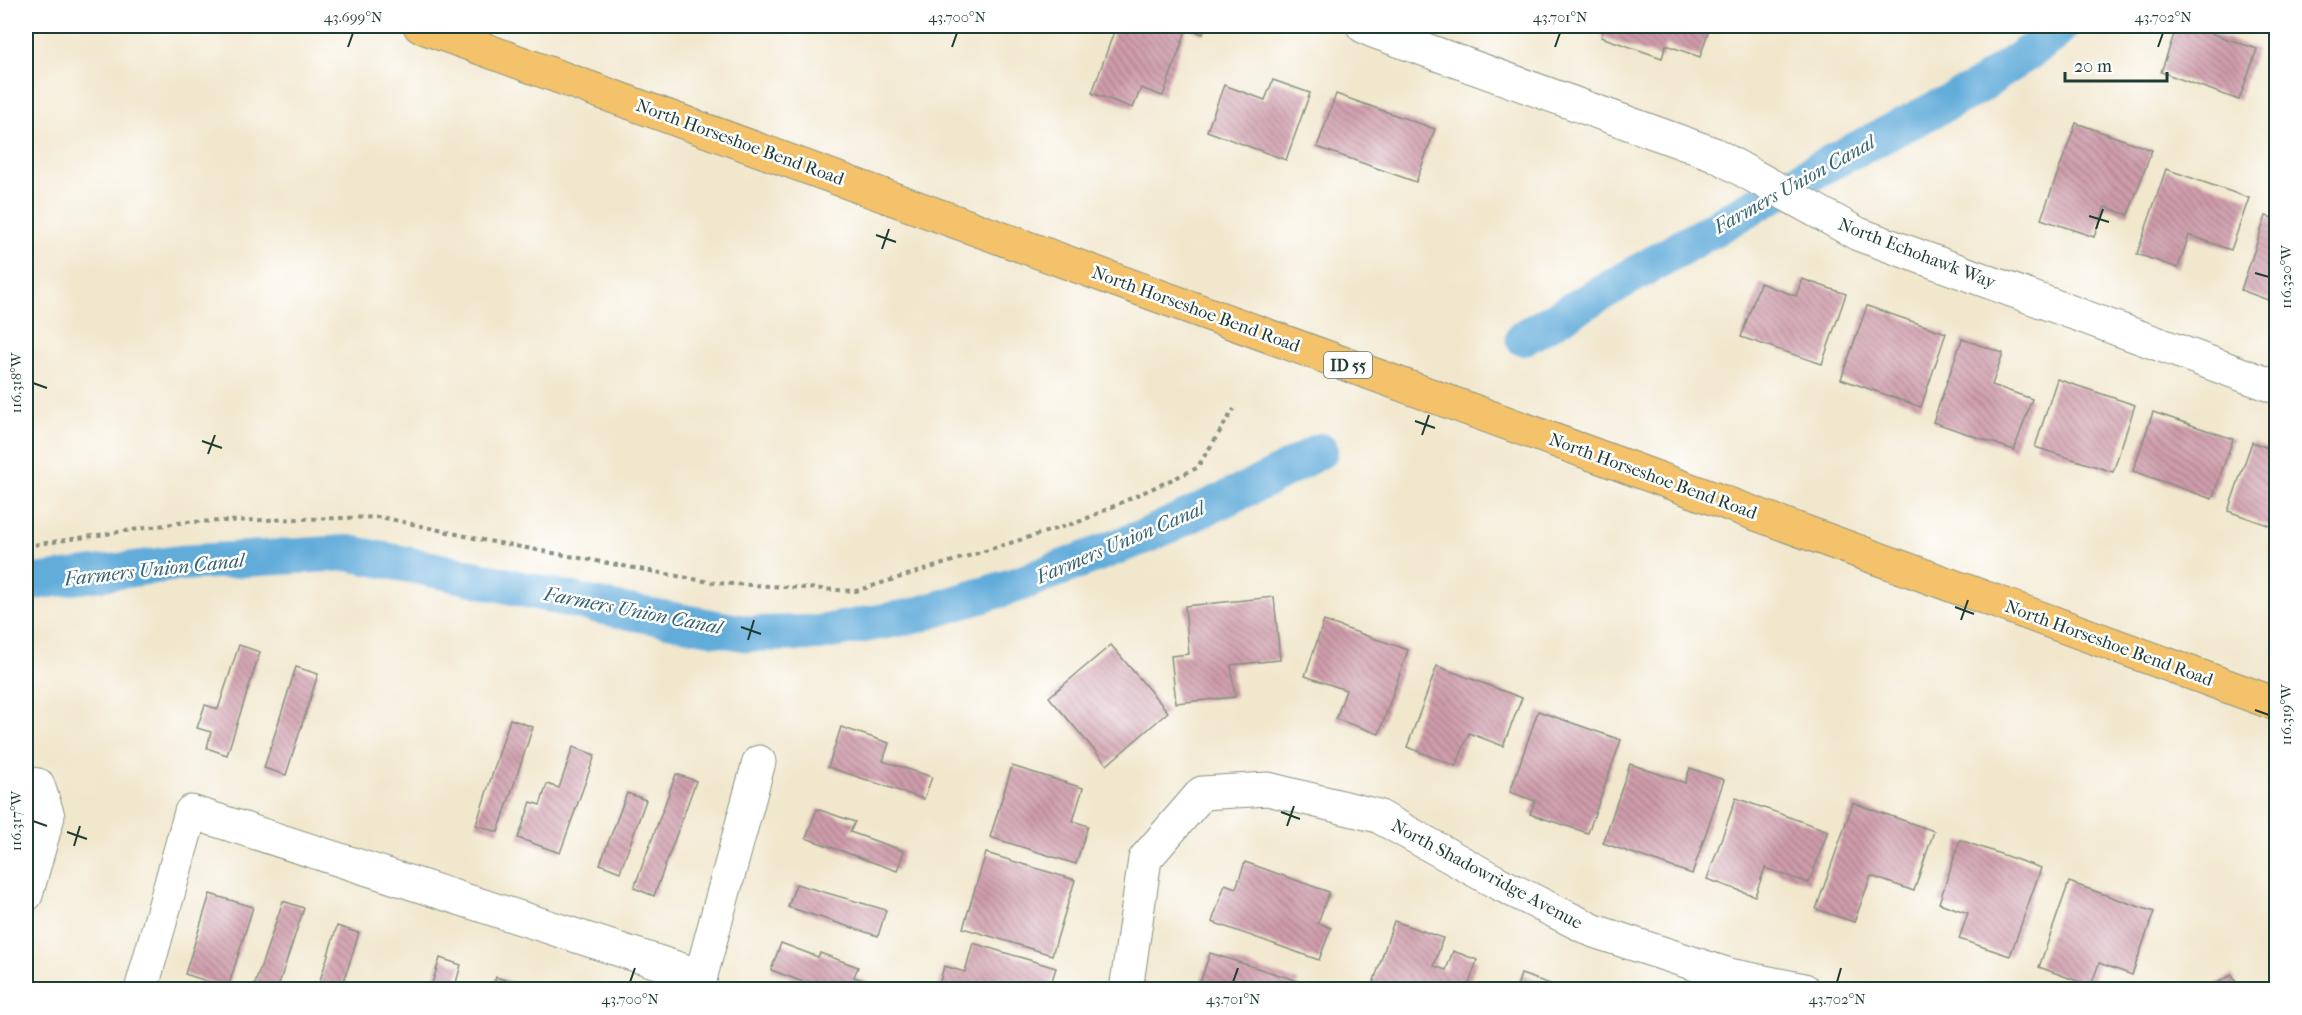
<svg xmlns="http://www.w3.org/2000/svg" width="2302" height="1015" font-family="'IM FELL French Canon',serif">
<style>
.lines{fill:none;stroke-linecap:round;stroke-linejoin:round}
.canal{stroke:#62acda;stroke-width:36}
.building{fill:url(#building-back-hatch)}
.minor-casing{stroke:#889280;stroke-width:35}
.highway-casing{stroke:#889280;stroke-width:35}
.path{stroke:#889280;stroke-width:4;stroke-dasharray:4.5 4.5;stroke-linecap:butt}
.minor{stroke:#fff;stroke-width:33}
.highway{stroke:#f4c26a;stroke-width:33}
.ticks{fill:none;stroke:#1f3d34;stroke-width:2}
.labels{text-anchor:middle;stroke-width:5;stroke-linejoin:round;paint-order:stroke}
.shield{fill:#fff;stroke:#627771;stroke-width:1.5}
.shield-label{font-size:16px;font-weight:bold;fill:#1f3d34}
.street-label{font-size:18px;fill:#1f3d34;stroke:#fff}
.water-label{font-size:20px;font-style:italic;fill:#36646e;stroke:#fff}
.neatline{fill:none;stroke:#1f3d34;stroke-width:2}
.ticks-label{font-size:15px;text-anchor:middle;fill:#1f3d34}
</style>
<defs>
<pattern id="building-back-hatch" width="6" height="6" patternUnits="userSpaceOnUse" patternTransform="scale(1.5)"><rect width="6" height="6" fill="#cf9cab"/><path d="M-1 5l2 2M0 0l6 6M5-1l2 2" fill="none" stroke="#a7808c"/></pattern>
</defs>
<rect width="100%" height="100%" fill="#fff"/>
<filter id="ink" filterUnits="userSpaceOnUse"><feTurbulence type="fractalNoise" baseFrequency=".0167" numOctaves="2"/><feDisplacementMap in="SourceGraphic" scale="12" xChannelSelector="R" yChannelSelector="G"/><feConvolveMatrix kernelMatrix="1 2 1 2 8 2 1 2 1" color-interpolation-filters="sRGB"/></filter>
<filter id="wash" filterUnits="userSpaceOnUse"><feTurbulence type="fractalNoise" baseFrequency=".008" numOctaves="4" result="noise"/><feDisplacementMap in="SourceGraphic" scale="24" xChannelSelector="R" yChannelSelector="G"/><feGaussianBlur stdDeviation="1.35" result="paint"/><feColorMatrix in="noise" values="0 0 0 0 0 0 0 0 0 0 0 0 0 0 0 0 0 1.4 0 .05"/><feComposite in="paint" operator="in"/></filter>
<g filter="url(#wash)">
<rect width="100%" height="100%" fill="#f1e7cd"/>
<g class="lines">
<g class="canal">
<polyline points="1523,338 1822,167 1978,87 2051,37 2061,26"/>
<polyline points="26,583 179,563 348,553 436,570 613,609 749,634 819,633 914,616 1019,584 1148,535 1268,479 1320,451"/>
</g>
</g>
<g id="blocks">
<g class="building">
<polygon points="1116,26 1206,26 1203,34 1187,28 1163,96 1141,88 1133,108 1092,93"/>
<polygon points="1605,26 1710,26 1700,57 1666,45 1662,58 1601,37"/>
<polygon points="2177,26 2212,26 2210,33 2257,49 2239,100 2161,72"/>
<polygon points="1273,80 1310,93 1286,160 1207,131 1224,85 1265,100"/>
<polygon points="1336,94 1435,129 1416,182 1317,147"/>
<polygon points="2076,123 2152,150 2128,215 2105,207 2094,237 2041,219"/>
<polygon points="2166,169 2249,198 2231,250 2189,235 2178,268 2137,254"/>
<polygon points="2266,216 2276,219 2276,303 2241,290"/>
<polygon points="1802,279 1846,294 1822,364 1741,337 1760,283 1796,296"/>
<polygon points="1867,306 1946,333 1921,407 1841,379"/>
<polygon points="1962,339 2003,353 1992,385 2032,399 2014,450 1933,422"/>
<polygon points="2057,379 2135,405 2113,472 2035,447"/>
<polygon points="2153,412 2233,439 2212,499 2133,471"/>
<polygon points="2252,442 2276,451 2276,528 2228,511"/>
<polygon points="1274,597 1280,660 1231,665 1235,697 1176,703 1171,656 1189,654 1185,606"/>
<polygon points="1324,621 1408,650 1379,734 1336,719 1346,690 1305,676"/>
<polygon points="239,645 260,652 227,755 207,748 211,732 197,728 205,705 218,709"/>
<polygon points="1111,645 1168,712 1107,765 1049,697"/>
<polygon points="1437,666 1522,698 1503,746 1469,733 1456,766 1407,747"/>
<polygon points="296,667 318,674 286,775 264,768"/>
<polygon points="1538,711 1621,740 1588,833 1530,814 1535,801 1510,792"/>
<polygon points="510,719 533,727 498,832 476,825"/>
<polygon points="841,727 889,743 883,761 932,777 924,799 828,767"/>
<polygon points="573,747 595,755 560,853 518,838 531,802 540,805 547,784 559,788"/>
<polygon points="1630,764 1685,783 1690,768 1724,780 1692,874 1603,843"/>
<polygon points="1012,766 1083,788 1073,821 1088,826 1076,864 990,837"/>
<polygon points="676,774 696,781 654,896 634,888"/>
<polygon points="627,793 646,800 620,872 600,864"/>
<polygon points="1736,798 1828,831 1809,883 1765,868 1755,896 1707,879"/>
<polygon points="1853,803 1934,831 1914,891 1871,876 1854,922 1816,909"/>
<polygon points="817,809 855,822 850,832 904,851 897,871 806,838"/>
<polygon points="1960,840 2041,868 2010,956 1959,939 1968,913 1939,903"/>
<polygon points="986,853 1075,880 1052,955 963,928"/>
<polygon points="1245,862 1329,892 1318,923 1331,928 1319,960 1212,922 1225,884 1236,888"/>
<polygon points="2069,882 2154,912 2132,975 2099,963 2091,986 2039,967"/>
<polygon points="796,884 886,910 878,936 788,907"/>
<polygon points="210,894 253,907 228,988 185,974"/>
<polygon points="283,901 304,908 277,990 253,990"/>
<polygon points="1394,921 1443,938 1434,966 1446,970 1453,951 1477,960 1467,990 1371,990"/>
<polygon points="337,926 359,933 341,990 317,990"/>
<polygon points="781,943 818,957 820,953 858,967 854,977 871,983 868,990 825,990 771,970"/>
<polygon points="973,943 1056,968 1049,990 938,990 944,966 965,972"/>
<polygon points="1210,953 1298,981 1295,990 1198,989"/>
<polygon points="440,958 461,965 454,990 430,990"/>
<polygon points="1521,974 1565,989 1565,990 1516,990"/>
<polygon points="2232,975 2240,990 2204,990"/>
<polygon points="496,977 533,989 533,990 492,990"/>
</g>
</g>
</g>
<g filter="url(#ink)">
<use href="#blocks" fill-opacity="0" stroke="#889280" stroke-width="1.5"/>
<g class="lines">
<g class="minor-casing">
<g id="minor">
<polyline points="1363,26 1373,31 1714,154 1858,234 2276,387"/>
<polyline points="26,783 38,785 48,816 26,895"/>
<polyline points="141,990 191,812 701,976"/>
<polyline points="697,990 759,762"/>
<polyline points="1126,990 1145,859 1202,793 1268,789 1378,816 1498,883 1594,931 1729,975 1804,990"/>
</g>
</g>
<g class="highway-casing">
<polyline id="highway" points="420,26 2276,704"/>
</g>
<polyline class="path" points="26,546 185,522 381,517 483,540 715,583 856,591 1081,521 1197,468 1234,409"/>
<use href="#minor" class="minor"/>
<use href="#highway" class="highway"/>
</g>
</g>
<path class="ticks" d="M348,47l5,-14M952,47l5,-14M1555,47l5,-14M2158,47l5,-14M2089,216l20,6M2096,229l7,-20M876,235l20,7M882,249l7,-20M2255,273l14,4M33,383l14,5M1415,421l20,7M1422,435l7,-20M202,441l20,7M208,454l7,-19M1955,607l19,7M1961,620l7,-20M741,627l20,7M748,640l6,-20M2255,710l14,5M1281,812l19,7M33,821l14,5M1287,826l7,-20M67,832l20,7M74,846l6,-20M630,982l5,-14M1233,982l5,-14M1837,982l4,-14"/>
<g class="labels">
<rect class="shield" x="1324" y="352" width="48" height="26" rx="4.5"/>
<g class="shield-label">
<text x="1348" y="371">ID 55</text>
</g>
<g class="street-label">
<text transform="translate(740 142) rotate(20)" y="6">North Horseshoe Bend Road</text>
<text transform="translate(1917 253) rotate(21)" y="6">North Echohawk Way</text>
<text transform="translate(1196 309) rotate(20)" y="6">North Horseshoe Bend Road</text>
<text transform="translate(1653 476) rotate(20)" y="6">North Horseshoe Bend Road</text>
<text transform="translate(2109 643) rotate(20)" y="6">North Horseshoe Bend Road</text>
<text transform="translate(1487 874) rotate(28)" y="6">North Shadowridge Avenue</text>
</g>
<g class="water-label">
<text transform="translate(1794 184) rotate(-29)" y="7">Farmers Union Canal</text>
<text transform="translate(1120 542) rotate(-23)" y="7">Farmers Union Canal</text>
<text transform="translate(154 569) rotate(-6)" y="7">Farmers Union Canal</text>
<text transform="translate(633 610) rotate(11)" y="7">Farmers Union Canal</text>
</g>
</g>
<rect width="2302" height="1015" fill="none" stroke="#fff" stroke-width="66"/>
<path d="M2065 72v9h102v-9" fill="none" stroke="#1f3d34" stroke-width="3"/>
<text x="2074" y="72" font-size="18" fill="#1f3d34" stroke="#ffffff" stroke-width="4.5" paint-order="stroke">20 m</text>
<rect x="33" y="33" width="2236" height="949" class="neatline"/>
<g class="ticks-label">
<text x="353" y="22">43.699°N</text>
<text x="957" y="22">43.700°N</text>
<text x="1560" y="22">43.701°N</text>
<text x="2163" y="22">43.702°N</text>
<text transform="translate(2286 277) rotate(-90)" y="5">116.320°W</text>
<text transform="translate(16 383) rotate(-90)" y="5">116.318°W</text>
<text transform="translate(2286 715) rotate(-90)" y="5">116.319°W</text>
<text transform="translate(16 821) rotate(-90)" y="5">116.317°W</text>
<text x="630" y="1004">43.700°N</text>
<text x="1233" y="1004">43.701°N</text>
<text x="1837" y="1004">43.702°N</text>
</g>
</svg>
